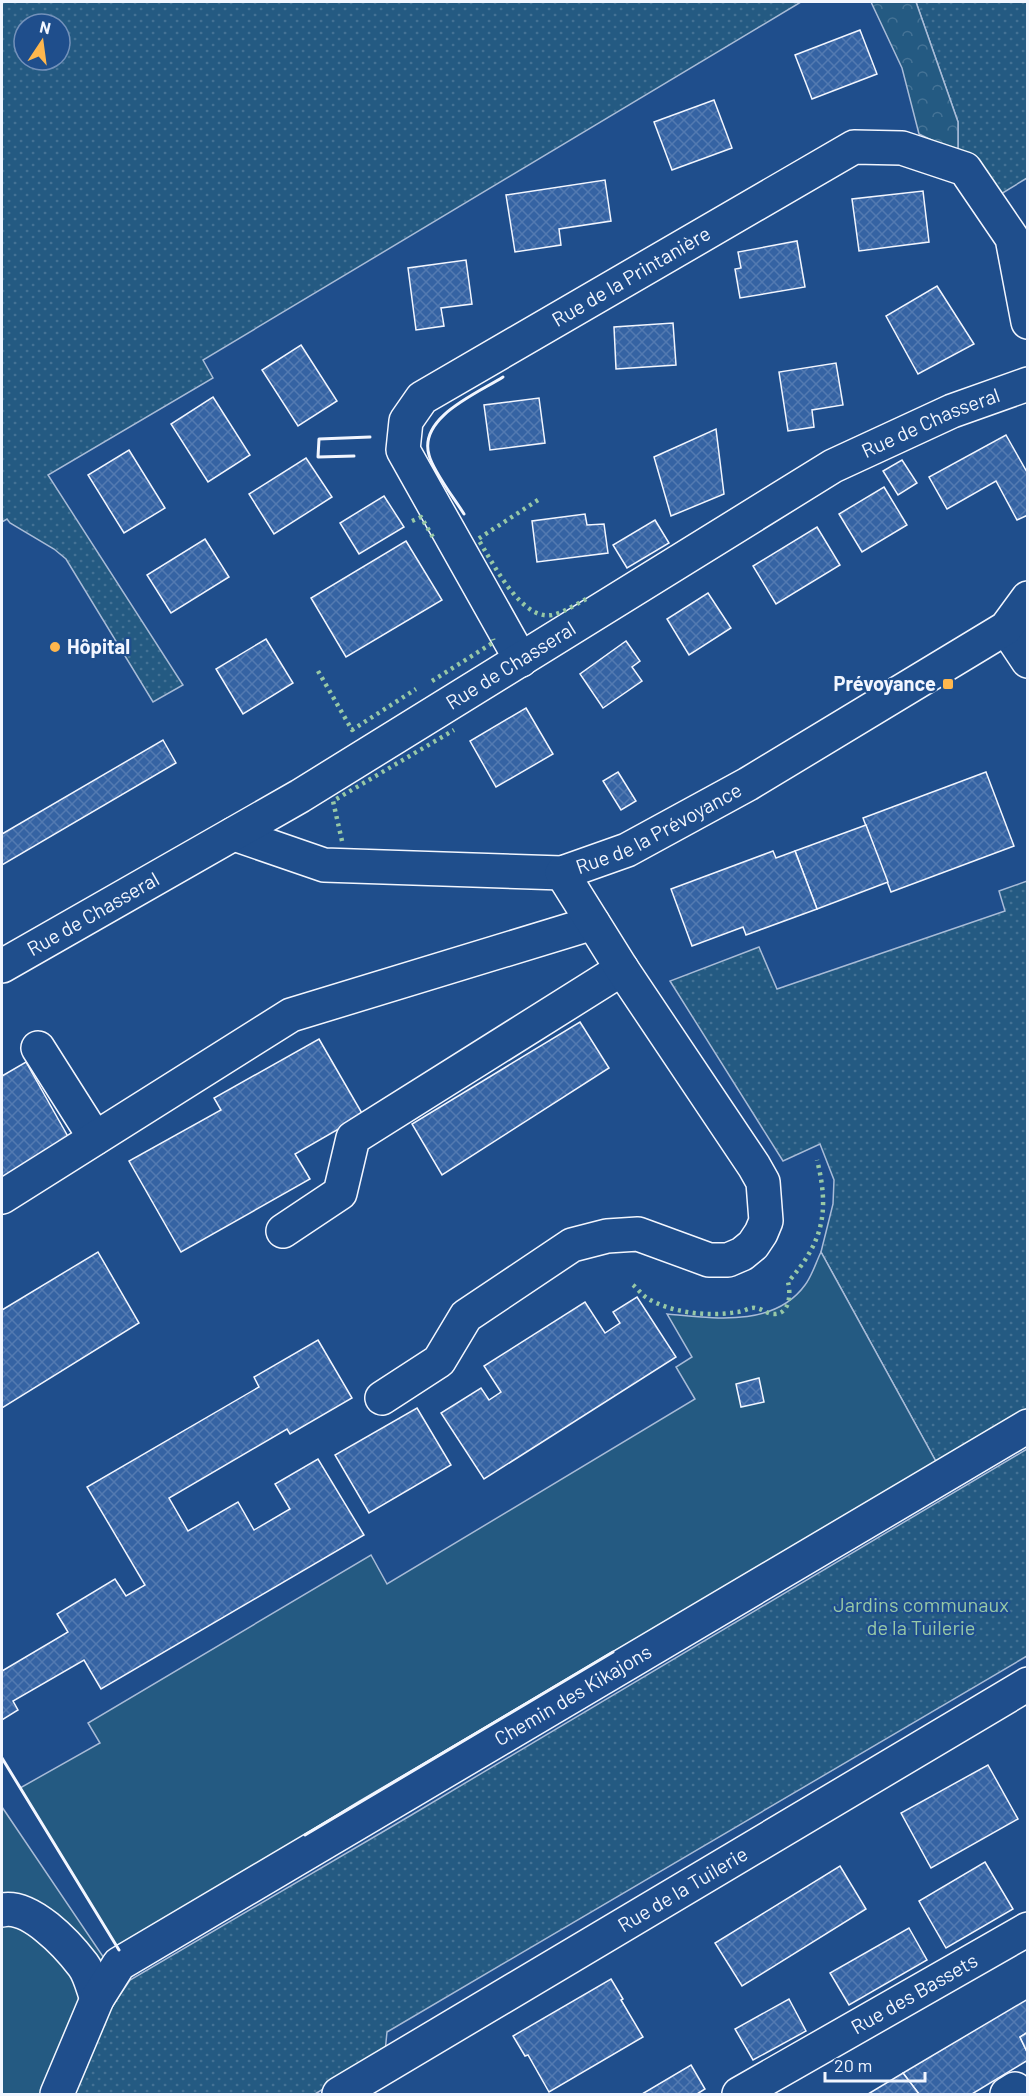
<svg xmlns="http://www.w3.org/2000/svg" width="1029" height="2096" font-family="Barlow,sans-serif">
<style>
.grass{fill:url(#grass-dots);stroke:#a8bbd7;stroke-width:1.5;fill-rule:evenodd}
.forest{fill:url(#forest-crowns);stroke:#a8bbd7;stroke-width:1.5}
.park{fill:#245a82;stroke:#a8bbd7;stroke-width:1.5}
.building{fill:url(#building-cross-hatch);stroke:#f2f6ff;stroke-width:1.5}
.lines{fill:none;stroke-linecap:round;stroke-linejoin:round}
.minor-casing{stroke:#f2f6ff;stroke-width:36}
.minor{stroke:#1f4e8c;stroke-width:33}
.hedge{stroke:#97c8a6;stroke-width:4.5;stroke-dasharray:3 4.5;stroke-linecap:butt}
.wall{stroke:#f2f6ff;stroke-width:3}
.poi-dot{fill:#ffb74d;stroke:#1f4e8c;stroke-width:2}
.labels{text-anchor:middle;stroke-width:4.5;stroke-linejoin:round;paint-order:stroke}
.street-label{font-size:20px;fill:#f2f6ff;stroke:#1f4e8c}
.poi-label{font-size:20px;font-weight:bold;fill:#f2f6ff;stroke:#1f4e8c;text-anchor:start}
.park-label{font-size:20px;fill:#97c8a6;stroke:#1f4e8c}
</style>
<defs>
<pattern id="grass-dots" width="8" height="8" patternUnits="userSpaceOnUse" patternTransform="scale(1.5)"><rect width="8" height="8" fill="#245a82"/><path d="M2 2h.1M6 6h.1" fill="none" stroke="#447295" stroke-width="1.8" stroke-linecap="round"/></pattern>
<pattern id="forest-crowns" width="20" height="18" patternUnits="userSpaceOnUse" patternTransform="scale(1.5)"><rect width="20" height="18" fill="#245a82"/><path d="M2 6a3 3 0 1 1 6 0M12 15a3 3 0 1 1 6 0" fill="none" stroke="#447295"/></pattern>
<pattern id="building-cross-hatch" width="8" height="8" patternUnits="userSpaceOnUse" patternTransform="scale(1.5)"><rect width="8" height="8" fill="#3563a3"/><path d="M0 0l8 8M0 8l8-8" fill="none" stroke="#537ab1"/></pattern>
</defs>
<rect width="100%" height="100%" fill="#1f4e8c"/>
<g class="grass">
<path d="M2,2h799l-598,358 10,18 -165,97 135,210 -30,17 -87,-143 -12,-10 -44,-26 -3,-4 -5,3zM24,24h36v36h-36z"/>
<polygon points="916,2 1027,2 1027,178 996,197 958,153 958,122"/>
<polygon points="1027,881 1027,1409 952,1454 939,1467 821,1252 833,1204 834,1180 820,1144 783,1161 670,981 759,947 777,989 1005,911 999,891"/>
<polygon points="1027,1449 1027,1656 387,2032 385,2052 315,2094 72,2094 107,2014 130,1980 408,1817"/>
</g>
<polygon class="forest" points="871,2 916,2 958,122 958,153 919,134 902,68"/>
<g class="park">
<path d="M821,1252l118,215 -326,185 -255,150 -239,148 -99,-162 80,-45 -12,-20 283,-168 16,29 308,-185 -19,-32 16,-10 -25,-43c45,4 107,14 138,-29 7,-9 11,-23 16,-33z"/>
<polygon points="2,1807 104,1958 41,2094 2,2094"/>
</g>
<g class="building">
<polygon points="860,30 877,74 812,99 795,55"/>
<polygon points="714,100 732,148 672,170 654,122"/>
<polygon points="605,180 611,221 559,229 561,245 515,252 506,195"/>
<polygon points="923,191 929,242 859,251 852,199"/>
<polygon points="797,241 805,287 740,298 735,269 741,268 738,252"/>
<polygon points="466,260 472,304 441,308 444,326 416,330 408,268"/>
<polygon points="937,286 974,344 918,374 886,316"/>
<polygon points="673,323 676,365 616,369 614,327"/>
<polygon points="301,345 337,401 298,426 262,370"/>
<polygon points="836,363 843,405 812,410 814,427 788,431 779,372"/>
<polygon points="213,397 250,455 208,482 171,424"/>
<polygon points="539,398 545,443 490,450 484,405"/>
<polygon points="716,429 724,494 671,516 654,457"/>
<polygon points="1006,435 1028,474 1028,515 1017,520 996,481 947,509 929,477"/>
<polygon points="129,450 165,508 124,533 88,475"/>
<polygon points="306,458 332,497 274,534 249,494"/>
<polygon points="902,460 917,483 898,495 883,471"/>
<polygon points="884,487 907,525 862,552 839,514"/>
<polygon points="384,496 404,527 359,554 340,523"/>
<polygon points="585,514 587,525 604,524 608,553 537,562 532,521"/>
<polygon points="655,520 669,543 627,568 613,545"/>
<polygon points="817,527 840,565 776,604 753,566"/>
<polygon points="205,539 229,577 171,613 147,575"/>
<polygon points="406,541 442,600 346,657 311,598"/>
<polygon points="708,593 731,628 689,655 667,619"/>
<polygon points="266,639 293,683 243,714 216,669"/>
<polygon points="626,641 640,661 632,667 642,681 603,708 580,674"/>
<polygon points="526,708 553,754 496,787 470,741"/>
<polygon points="163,740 176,763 2,865 2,834"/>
<polygon points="618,772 636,801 621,810 603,781"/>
<polygon points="986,772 1014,846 891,892 863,818"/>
<polygon points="866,825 888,882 817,909 795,851"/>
<polygon points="773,851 776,858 795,851 817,909 746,935 743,927 692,946 671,889"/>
<polygon points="580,1022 609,1068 442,1175 412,1124"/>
<polygon points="319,1039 363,1115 295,1154 310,1179 181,1252 129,1161 221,1110 214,1098"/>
<polygon points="26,1062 75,1149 2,1194 2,1076"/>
<polygon points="98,1252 139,1323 2,1408 2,1310"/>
<polygon points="637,1297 676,1357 484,1479 441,1413 481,1388 489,1400 501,1392 484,1366 585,1302 605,1333 620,1323 613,1312"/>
<polygon points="318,1340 352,1398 290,1434 287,1429 169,1498 188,1531 238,1502 254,1530 290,1509 275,1484 318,1459 364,1535 101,1689 84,1660 13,1701 18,1710 2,1720 2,1671 68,1632 57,1614 115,1579 126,1596 145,1585 87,1487 259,1387 254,1377"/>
<polygon points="759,1378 764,1402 741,1407 736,1384"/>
<polygon points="417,1408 451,1465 369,1513 335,1455"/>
<polygon points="988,1765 1018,1819 931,1868 901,1813"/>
<polygon points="985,1862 1013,1909 946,1948 919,1901"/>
<polygon points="840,1866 866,1909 742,1986 715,1943"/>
<polygon points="909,1928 927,1960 849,2005 830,1973"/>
<polygon points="611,1979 623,1999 621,2000 643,2037 549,2092 528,2055 525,2056 513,2036"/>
<polygon points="789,1999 806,2031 753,2060 735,2029"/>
<polygon points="1028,1999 1028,2032 1020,2037 1028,2054 1028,2060 972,2094 919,2094 903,2073"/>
<polygon points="1028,2032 1028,2054 1020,2037"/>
<polygon points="691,2065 705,2089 697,2094 642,2094"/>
<polygon points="903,2073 919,2094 868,2094"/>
</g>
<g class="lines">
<g class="minor-casing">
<g id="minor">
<polyline points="1006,628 1028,661"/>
<path id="s1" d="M521,660l-118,-210 3,-29 16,-23 432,-251 48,1 63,21 47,69 16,84"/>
<path id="s2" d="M234,834l90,31 238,8 65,-23 121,-66 258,-156 22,-30"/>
<path id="s3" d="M2,966l298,-170 533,-330 119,-55 76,-27"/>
<polyline points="38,1048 95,1138"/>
<polyline points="2,1197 291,1015 593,923"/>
<polyline points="283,1231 340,1193 353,1138 622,969"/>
<polyline points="382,1398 439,1361 466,1316 572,1245 607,1236 638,1234 709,1260 728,1260 742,1254 753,1245 761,1233 766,1221 763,1182 754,1166 622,969 562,873"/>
<path d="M2,1910c28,-6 65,34 81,55 7,9 10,24 14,34"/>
<path id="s4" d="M57,2094l40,-95 22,-35 909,-538"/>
<path id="s5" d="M339,2094l689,-410"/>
<path id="s6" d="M739,2094l289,-165"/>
<polyline points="1007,2094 1015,2089"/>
</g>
</g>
<use href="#minor" class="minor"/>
<g class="hedge">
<path d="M538,500l-60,39c14,22 43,82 74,76 13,-3 26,-12 38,-18"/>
<polyline points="412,521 421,517 434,539"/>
<polyline points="318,671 352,730 416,689"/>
<polyline points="432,681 494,642 493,639"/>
<polyline points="342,841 333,801 454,730"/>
<path d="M633,1285c5,4 9,10 14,13 24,15 62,19 90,14 6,0 13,-5 18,-4 6,0 12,6 18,6 17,1 18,-20 15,-32 35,-40 42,-70 29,-122"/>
</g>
<g class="wall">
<polyline points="354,456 318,457 319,439 370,437"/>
<path d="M464,514c-10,-16 -31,-43 -35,-59 -11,-38 49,-62 74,-78"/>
<polyline points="2,1758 119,1950"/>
<polyline points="305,1835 613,1652"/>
</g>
</g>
<g class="poi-dot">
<circle cx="55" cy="647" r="6"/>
<rect x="942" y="678" width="12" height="12" rx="3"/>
</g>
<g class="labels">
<g class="street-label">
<text dy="7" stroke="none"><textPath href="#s1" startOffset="540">Rue de la Printanière</textPath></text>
<text dy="7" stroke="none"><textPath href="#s3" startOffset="1077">Rue de Chasseral</textPath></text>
<text dy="7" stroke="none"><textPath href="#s3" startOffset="591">Rue de Chasseral</textPath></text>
<text dy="7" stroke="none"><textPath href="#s2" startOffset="440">Rue de la Prévoyance</textPath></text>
<text dy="7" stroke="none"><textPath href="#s3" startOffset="105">Rue de Chasseral</textPath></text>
<text dy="7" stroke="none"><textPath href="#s4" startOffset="672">Chemin des Kikajons</textPath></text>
<text dy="7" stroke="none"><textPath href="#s5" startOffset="400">Rue de la Tuilerie</textPath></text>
<text dy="7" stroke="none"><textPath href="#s6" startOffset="202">Rue des Bassets</textPath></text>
</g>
<g class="poi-label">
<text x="67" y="654">Hôpital</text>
<text x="936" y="691" text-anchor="end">Prévoyance</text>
</g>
<g class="park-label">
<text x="921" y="1612">Jardins communaux<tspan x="921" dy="23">de la Tuilerie</tspan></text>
</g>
</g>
<rect width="1029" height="2096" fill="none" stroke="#f2f6ff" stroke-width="6"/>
<g transform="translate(42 42) rotate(13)"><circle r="28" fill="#1f4e8c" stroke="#7391ba" stroke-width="1.5"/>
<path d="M0-4.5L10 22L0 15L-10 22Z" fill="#ffb74d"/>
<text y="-9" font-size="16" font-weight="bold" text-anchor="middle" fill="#f2f6ff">N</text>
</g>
<path d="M825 2072v9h100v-9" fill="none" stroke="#f2f6ff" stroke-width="3"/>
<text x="834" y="2072" font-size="18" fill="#f2f6ff" stroke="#1f4e8c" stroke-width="4.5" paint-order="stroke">20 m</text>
</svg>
